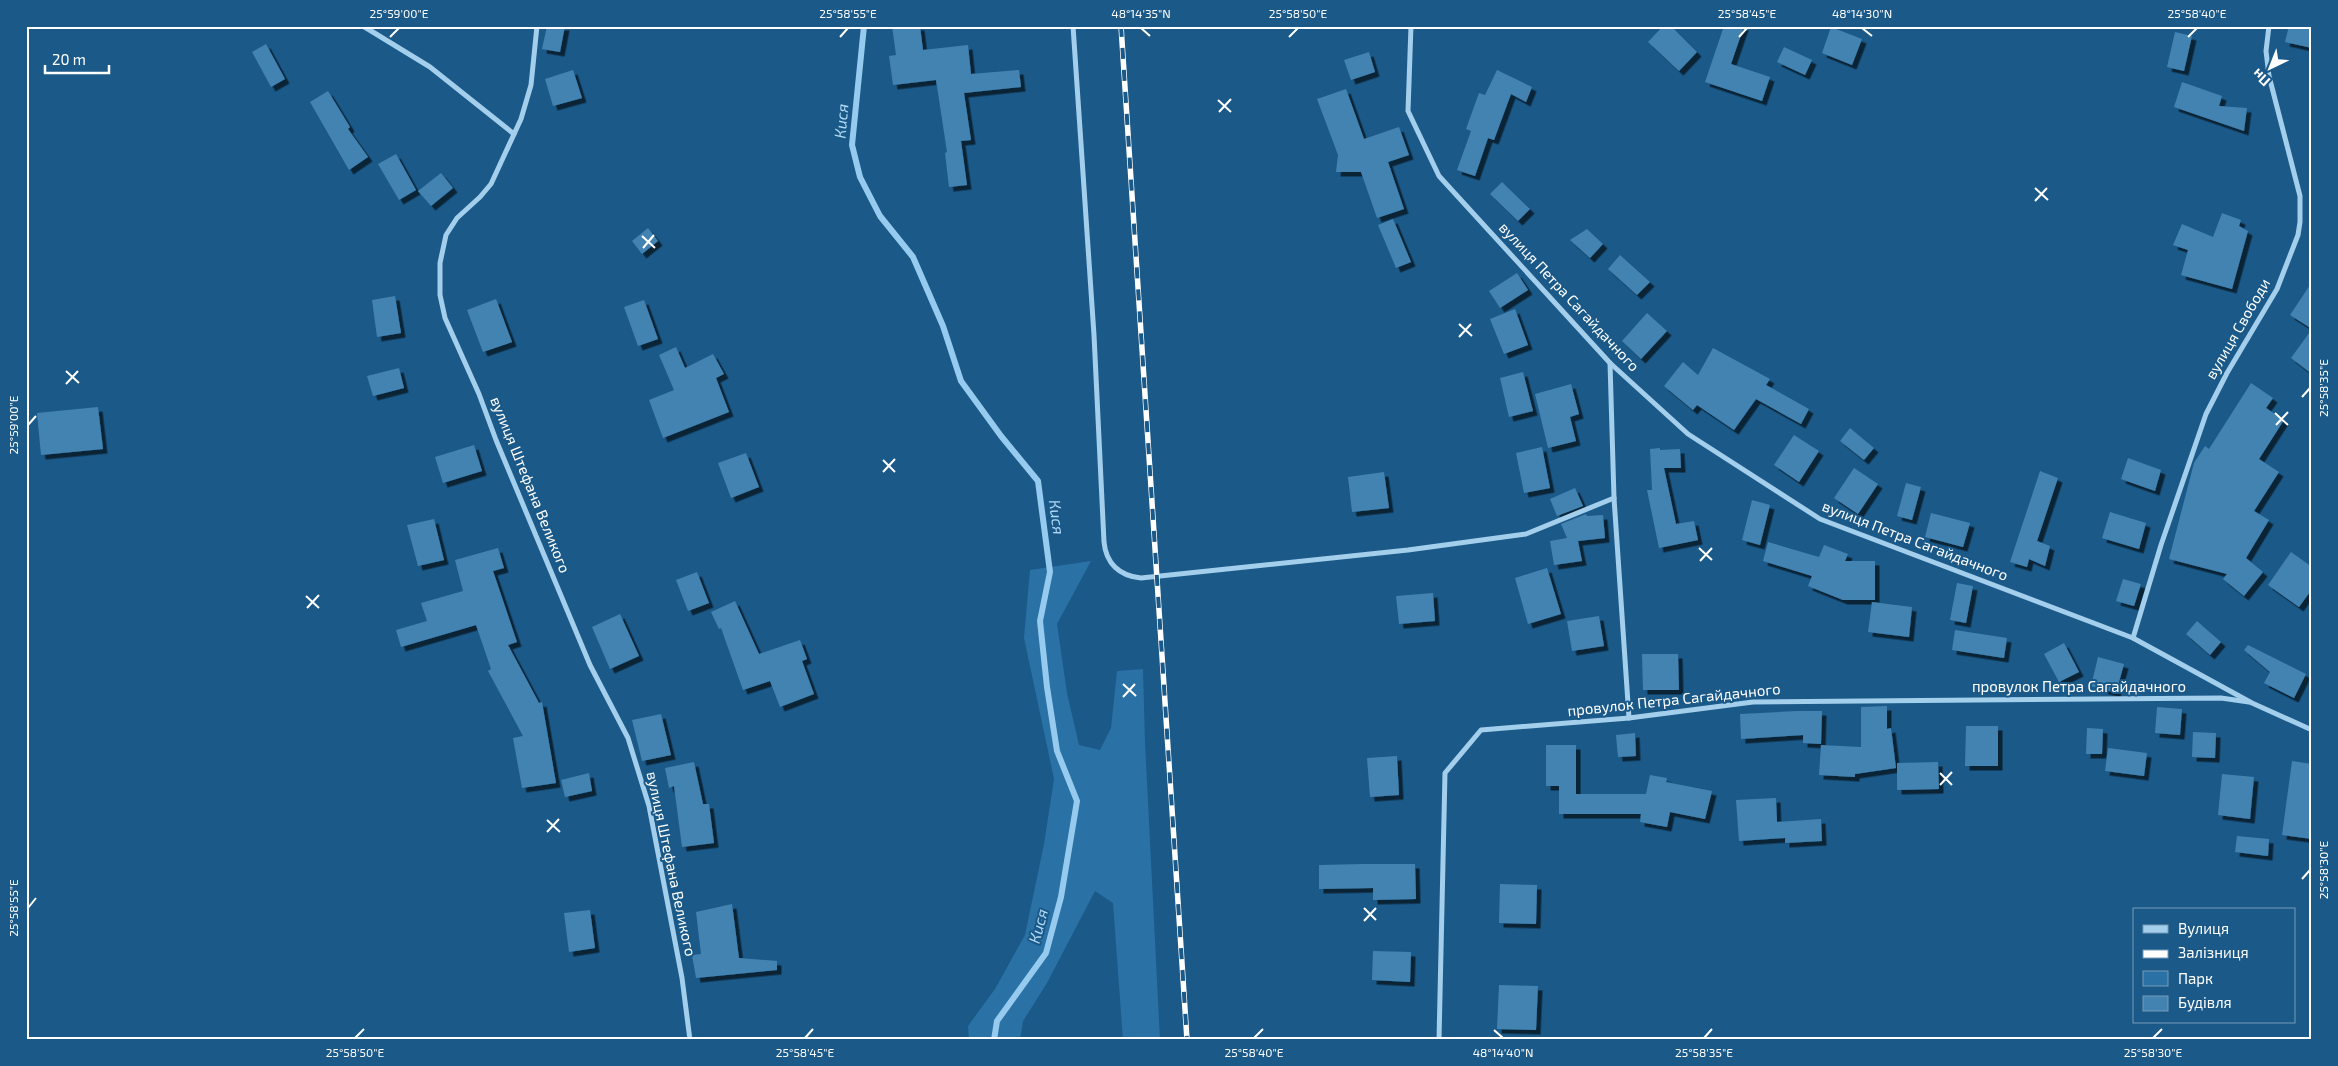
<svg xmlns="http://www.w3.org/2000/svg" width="2338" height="1066" font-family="'Exo 2',sans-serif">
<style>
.green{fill:#2a72a5}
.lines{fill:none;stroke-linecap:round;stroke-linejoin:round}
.stream{stroke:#96cbef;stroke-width:6}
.building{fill:#4383b1;filter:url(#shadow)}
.street{stroke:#a3ceec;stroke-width:5}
.rail-casing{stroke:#fff;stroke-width:5.5}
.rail{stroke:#1a5988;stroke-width:4;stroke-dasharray:11;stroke-linecap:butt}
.ticks{fill:none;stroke:#fff;stroke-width:2}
.labels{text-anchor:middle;stroke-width:4;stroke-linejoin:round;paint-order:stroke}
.street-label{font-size:15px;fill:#fff;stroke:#1a5988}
.water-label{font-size:16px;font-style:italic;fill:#afd8f4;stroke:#1a5988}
.neatline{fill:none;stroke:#fff;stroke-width:2}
.ticks-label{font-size:12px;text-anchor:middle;fill:#fff}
</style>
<defs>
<filter id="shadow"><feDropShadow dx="4.5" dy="4.5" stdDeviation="0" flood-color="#0009"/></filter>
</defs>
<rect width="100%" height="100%" fill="#1a5988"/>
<polygon class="green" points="1091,561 1057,624 1067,693 1079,745 1100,750 1111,728 1117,671 1143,669 1145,742 1160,1040 1123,1040 1113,903 1095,891 1047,983 1023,1021 1020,1040 969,1040 968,1026 995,989 1025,935 1044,844 1054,779 1024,638 1030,570"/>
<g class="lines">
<polyline class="stream" points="864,26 852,145 860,177 880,216 913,257 943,326 961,381 1001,436 1038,481 1050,572 1040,621 1047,687 1057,751 1077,801 1061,897 1046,953 997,1021 994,1040"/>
</g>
<g class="building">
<polygon points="547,26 565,26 560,52 542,49"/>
<polygon points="892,26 920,26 923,50 968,45 971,74 1019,70 1021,87 964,93 971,140 961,141 967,185 949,187 945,153 947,152 936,80 893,85 889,56 896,55"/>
<polygon points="1663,26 1671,26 1697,52 1679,71 1648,42"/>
<polygon points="1724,26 1744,26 1731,64 1770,77 1762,101 1705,82"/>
<polygon points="2289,26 2312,26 2312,48 2285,42"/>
<polygon points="1831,27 1862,39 1852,65 1822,53"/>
<polygon points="2175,32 2192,36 2184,71 2167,67"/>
<polygon points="266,44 285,79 271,87 252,52"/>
<polygon points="1784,47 1812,60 1805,75 1777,62"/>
<polygon points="1369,52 1375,72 1351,80 1344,60"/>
<polygon points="573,70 582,98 553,106 545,79"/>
<polygon points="1497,70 1532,87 1526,102 1511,94 1494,140 1488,138 1475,176 1457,170 1471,131 1466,129 1479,93 1485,95"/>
<polygon points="2182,82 2222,96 2219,106 2247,108 2244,131 2174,107"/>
<polygon points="1346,89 1364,139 1399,127 1409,155 1388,162 1404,209 1377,218 1361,172 1336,172 1338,155 1317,99"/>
<polygon points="328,91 350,127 348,129 368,157 349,170 310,102"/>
<polygon points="396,154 416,190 399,200 378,164"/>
<polygon points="441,173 453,188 431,206 418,191"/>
<polygon points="1502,182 1530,209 1518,221 1490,194"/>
<polygon points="2222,213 2241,220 2239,226 2248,231 2232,289 2181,275 2188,250 2173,245 2182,224 2213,237"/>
<polygon points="1393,219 1411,262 1396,268 1378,225"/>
<polygon points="648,228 658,241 642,254 632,241"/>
<polygon points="1587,229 1603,244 1590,258 1570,240"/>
<polygon points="1620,255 1650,282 1637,295 1608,269"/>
<polygon points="1517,273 1528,290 1500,308 1489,291"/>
<polygon points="2312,282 2312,374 2291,358 2312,329 2290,315"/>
<polygon points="395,296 401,333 377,337 372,300"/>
<polygon points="496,299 512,342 483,352 467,310"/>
<polygon points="644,300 658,339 638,346 624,307"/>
<polygon points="1515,309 1528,345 1504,354 1490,319"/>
<polygon points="1647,313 1667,331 1641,359 1622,341"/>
<polygon points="676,347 685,368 713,354 724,374 716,378 729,412 663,438 649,400 674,390 659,355"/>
<polygon points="1713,348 1770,379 1766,385 1809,409 1801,424 1756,399 1734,430 1697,405 1693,410 1664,386 1683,362 1698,375"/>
<polygon points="399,368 404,388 373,396 367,376"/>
<polygon points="1523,372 1533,411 1509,417 1500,378"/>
<polygon points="2251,383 2273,398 2266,408 2284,420 2259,459 2279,472 2254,511 2269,520 2246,558 2263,572 2244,596 2223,579 2227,574 2169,559 2194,463 2205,446 2209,449"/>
<polygon points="1571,384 1579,414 1570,417 1576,441 1548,448 1535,394"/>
<polygon points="98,407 103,449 41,455 37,413"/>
<polygon points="1850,428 1874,448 1864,460 1840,441"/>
<polygon points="1794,435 1819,451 1799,482 1774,465"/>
<polygon points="474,445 482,471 443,483 435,457"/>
<polygon points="1542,447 1550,488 1524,493 1516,453"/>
<polygon points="1660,448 1660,450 1680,449 1681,468 1664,468 1676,524 1694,521 1698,540 1659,548 1647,490 1652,490 1650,449"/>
<polygon points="746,453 759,487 731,498 718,463"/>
<polygon points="2128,458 2161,470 2155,491 2121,479"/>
<polygon points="1854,468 1878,484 1858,514 1834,498"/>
<polygon points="2040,471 2058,478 2037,541 2050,546 2045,566 2029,559 2027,567 2010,562"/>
<polygon points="1384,472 1389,508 1352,512 1348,477"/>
<polygon points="1906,483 1921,487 1912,520 1897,516"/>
<polygon points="1575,488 1583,506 1557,516 1550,499"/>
<polygon points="1752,500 1770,505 1760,545 1742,540"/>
<polygon points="2110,512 2146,523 2139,549 2102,538"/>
<polygon points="1931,513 1970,523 1963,547 1925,537"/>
<polygon points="1586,514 1587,516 1603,515 1605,538 1578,541 1582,561 1554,565 1550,541 1567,538 1561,524"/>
<polygon points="434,519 444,560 418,566 407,525"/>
<polygon points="1768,542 1819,557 1824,545 1848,554 1845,561 1875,561 1875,600 1843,600 1808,586 1812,576 1763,561"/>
<polygon points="498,548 504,568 493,571 517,642 508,645 539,703 542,702 556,783 522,788 513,738 523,736 488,671 491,669 476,625 401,647 396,630 427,621 421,603 463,591 455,560"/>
<polygon points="2291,552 2312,567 2312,589 2299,607 2268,585"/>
<polygon points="1547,568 1561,614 1528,624 1515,578"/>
<polygon points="697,572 709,603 688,611 676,580"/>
<polygon points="2123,579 2141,584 2134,606 2116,601"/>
<polygon points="1957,583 1973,586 1966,623 1950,620"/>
<polygon points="1433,593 1435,621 1399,624 1396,596"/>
<polygon points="735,601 759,654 800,640 807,659 802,661 814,694 780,707 770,681 743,690 721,628 719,629 711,612"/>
<polygon points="1872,602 1912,607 1909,637 1868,632"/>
<polygon points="620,614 639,656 610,669 592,627"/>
<polygon points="1599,616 1604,646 1572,651 1567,621"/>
<polygon points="2197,621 2221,642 2210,655 2186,634"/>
<polygon points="1955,630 2007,638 2004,658 1952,650"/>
<polygon points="2064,643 2079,672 2059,682 2044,654"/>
<polygon points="2248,645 2306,674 2294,698 2264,683 2270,672 2244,650"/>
<polygon points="1642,654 1678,654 1679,690 1643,690"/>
<polygon points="2098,657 2124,664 2116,693 2091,686"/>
<polygon points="1887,706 1887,729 1891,728 1896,768 1855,774 1855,777 1819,775 1821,745 1861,747 1861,707"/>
<polygon points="2157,707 2182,709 2180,735 2155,733"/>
<polygon points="1797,711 1822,711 1821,744 1803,743 1803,735 1741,739 1740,714"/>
<polygon points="661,714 671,755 642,761 632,720"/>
<polygon points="1966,726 1998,726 1998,766 1965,766"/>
<polygon points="2087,728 2103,729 2102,754 2086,754"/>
<polygon points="2193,732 2216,733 2215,758 2192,757"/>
<polygon points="1635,733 1636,756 1618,757 1616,735"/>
<polygon points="1546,745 1576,745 1576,794 1646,794 1650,775 1667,778 1666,782 1712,791 1705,819 1670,812 1667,827 1640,822 1641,814 1559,814 1559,786 1546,786"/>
<polygon points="2108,748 2147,753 2144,776 2105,771"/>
<polygon points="1397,756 1399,795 1370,797 1367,758"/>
<polygon points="2292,761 2312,764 2312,839 2282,835"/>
<polygon points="694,762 703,804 709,804 714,843 682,847 674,786 669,788 665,768"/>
<polygon points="1938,762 1939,789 1897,790 1897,763"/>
<polygon points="589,773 592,791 565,797 561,780"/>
<polygon points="2222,774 2254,777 2250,819 2218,815"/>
<polygon points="1776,798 1777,822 1821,819 1822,841 1785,843 1785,838 1739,841 1736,800"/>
<polygon points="2237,836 2269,839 2268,856 2235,852"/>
<polygon points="1364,864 1415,864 1416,899 1373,900 1373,888 1319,889 1319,865"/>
<polygon points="1500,884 1537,885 1536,924 1499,923"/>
<polygon points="732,904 739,958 777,961 777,970 696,978 692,955 701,954 696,912"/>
<polygon points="590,910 595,948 569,952 564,913"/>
<polygon points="1373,951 1411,952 1410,982 1372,980"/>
<polygon points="1499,985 1538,986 1536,1030 1497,1029"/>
</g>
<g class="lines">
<g class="street">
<polyline points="363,26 430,67 514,134"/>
<polyline points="537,26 531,85 521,119 491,184 480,197 457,218 446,235 440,263 440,295 445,318 479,394 496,440 590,665 628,738 649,806 682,978 690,1040"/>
<path d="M1073,26l21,309 10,207c2,21 15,34 37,36l267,-28 118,-16 88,-36"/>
<polyline points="1411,26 1408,111 1439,176 1610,363 1688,434 1820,519 2133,638 2252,703 2312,730"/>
<polyline points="1610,363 1614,498 1629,718"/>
<polyline points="2133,638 2161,545 2206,414 2227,373 2277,289 2298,235 2300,222 2300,196 2269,76 2266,51 2269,26"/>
<polyline points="1439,1040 1445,773 1481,730 1629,718 1753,702 2221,698 2249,702"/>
</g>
<g class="rail-casing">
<polyline id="rail" points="1121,26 1187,1040"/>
</g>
<use href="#rail" class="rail"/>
</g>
<path class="ticks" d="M1141,28l9,8M1862,28l10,8M390,37l9,-9M840,37l8,-9M1289,37l9,-9M1739,37l8,-9M2188,37l9,-9M1218,100l13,12M1219,112l12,-13M2035,188l13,12M2035,201l12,-13M642,236l13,12M643,248l11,-13M1459,324l13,12M1459,337l12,-13M66,371l13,12M66,384l12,-13M2302,397l8,-9M2275,413l13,12M28,425l8,-9M2276,425l12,-13M883,460l12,12M883,472l12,-13M1699,548l13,12M1700,561l12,-13M306,596l13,12M307,608l12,-13M1123,684l13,12M1123,697l12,-13M1940,773l12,12M1940,785l12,-13M547,820l13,12M547,832l12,-13M2302,879l8,-9M28,908l8,-10M1364,908l12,12M1364,921l12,-13M1494,1030l9,8M355,1038l9,-9M805,1038l8,-9M1254,1038l9,-9M1704,1038l8,-9M2153,1038l9,-9"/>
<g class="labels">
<g class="street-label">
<text transform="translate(1569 297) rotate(47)" y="5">вулиця Петра Сагайдачного</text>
<text transform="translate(2238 329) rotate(-60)" y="5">вулиця Свободи</text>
<text transform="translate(530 485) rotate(68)" y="5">вулиця Штефана Великого</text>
<text transform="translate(1915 541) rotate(21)" y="5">вулиця Петра Сагайдачного</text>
<text x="2079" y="692">провулок Петра Сагайдачного</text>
<text transform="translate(1674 700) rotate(-6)" y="5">провулок Петра Сагайдачного</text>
<text transform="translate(671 864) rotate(78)" y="5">вулиця Штефана Великого</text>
</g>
<g class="water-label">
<text transform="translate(841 121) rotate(-85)" y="6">Кися</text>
<text transform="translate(1057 517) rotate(82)" y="6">Кися</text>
<text transform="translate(1038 926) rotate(-75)" y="6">Кися</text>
</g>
</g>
<rect width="2338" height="1066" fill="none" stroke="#1a5988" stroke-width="55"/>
<rect x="2133" y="908" width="162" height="115" fill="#1a5988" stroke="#769bb8"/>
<rect x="2143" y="925" width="25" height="8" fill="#a3ceec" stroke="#769bb8"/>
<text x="2178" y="934" font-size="15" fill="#ffffff">Вулиця</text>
<rect x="2143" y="950" width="25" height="8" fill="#ffffff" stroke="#769bb8"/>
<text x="2178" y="958" font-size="15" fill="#ffffff">Залізниця</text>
<rect x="2143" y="971" width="25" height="15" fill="#2a72a5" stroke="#769bb8"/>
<text x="2178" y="984" font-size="15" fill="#ffffff">Парк</text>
<rect x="2143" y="996" width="25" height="15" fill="#4383b1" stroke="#769bb8"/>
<text x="2178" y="1008" font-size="15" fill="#ffffff">Будівля</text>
<g transform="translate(2270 68) rotate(223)" stroke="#1a5988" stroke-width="4" paint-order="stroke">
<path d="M0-4L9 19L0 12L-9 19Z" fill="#ffffff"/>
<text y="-8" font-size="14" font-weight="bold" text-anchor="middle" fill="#ffffff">Пн</text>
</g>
<path d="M45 65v8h64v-8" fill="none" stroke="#ffffff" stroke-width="2.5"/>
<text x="52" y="65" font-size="15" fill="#ffffff" stroke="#1a5988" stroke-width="4" paint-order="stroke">20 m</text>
<rect x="28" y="28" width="2282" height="1010" class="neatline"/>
<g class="ticks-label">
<text x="399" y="18">25°59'00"E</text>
<text x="848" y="18">25°58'55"E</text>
<text x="1141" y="18">48°14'35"N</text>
<text x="1298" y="18">25°58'50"E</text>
<text x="1747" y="18">25°58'45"E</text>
<text x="1862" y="18">48°14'30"N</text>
<text x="2197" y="18">25°58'40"E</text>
<text transform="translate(2324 388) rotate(-90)" y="4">25°58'35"E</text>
<text transform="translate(14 425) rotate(-90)" y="4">25°59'00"E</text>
<text transform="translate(2324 870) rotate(-90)" y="4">25°58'30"E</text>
<text transform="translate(14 908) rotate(-90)" y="4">25°58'55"E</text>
<text x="355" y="1057">25°58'50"E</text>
<text x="805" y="1057">25°58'45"E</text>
<text x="1254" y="1057">25°58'40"E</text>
<text x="1503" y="1057">48°14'40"N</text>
<text x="1704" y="1057">25°58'35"E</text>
<text x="2153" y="1057">25°58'30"E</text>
</g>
</svg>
